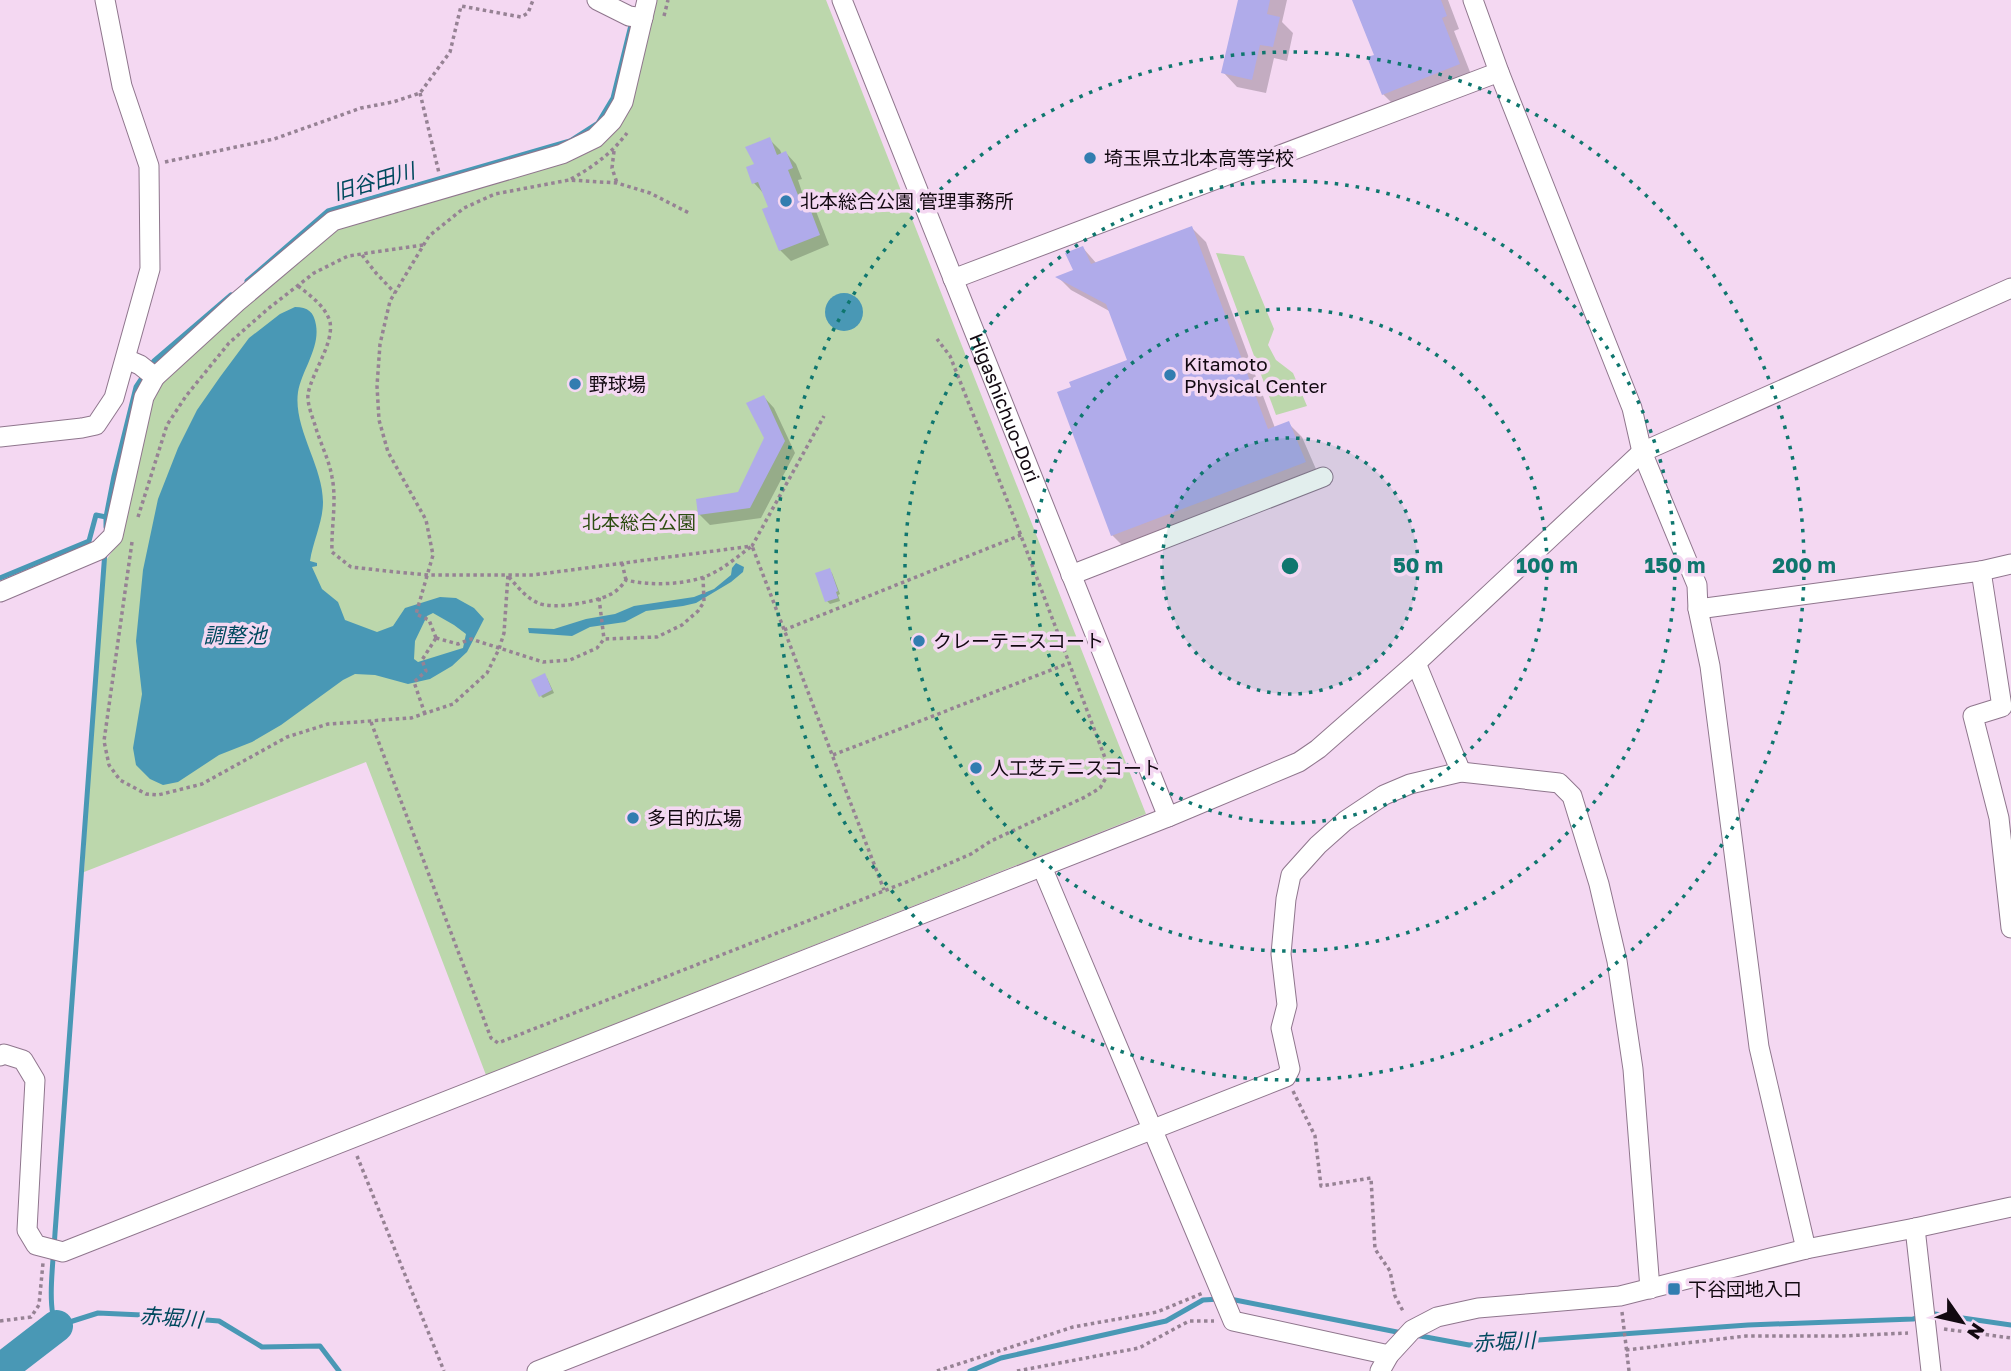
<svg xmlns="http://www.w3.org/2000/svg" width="2011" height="1371" font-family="'Golos Text','Noto Sans JP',sans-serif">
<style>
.green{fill:#bcd7ac}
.water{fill:#4998b5;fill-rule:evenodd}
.shadow{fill:#0003}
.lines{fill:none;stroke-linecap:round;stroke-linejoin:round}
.stream{stroke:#4998b5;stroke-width:5}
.river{stroke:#4998b5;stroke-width:32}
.building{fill:#b0abea}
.minor-casing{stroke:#8f768d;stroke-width:21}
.path{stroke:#968294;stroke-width:3.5;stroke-dasharray:3.5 3.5;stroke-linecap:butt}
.minor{stroke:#fff;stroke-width:19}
.ring{fill:none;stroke:#0f766e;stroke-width:3.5;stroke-dasharray:3.5 7}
.poi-dot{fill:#327db0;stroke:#f4d8f2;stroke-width:2.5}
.labels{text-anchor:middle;stroke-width:7;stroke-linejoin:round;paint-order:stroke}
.poi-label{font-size:19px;fill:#120911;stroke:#f4d8f2;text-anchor:start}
.street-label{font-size:19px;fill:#120911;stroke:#f4d8f2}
.park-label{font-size:19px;fill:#2d4d11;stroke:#f4d8f2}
.water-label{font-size:21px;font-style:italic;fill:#00495e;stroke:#f4d8f2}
.centre{fill:#0f766e;stroke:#f4d8f2;stroke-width:3.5}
.ring-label{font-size:21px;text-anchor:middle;font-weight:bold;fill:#0f766e;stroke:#f4d8f2;stroke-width:7;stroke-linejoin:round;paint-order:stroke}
</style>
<rect width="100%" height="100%" fill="#f4d8f2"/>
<g class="green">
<polygon points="657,0 826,0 1146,814 486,1075 366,762 84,872 92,729 105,562 115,547 153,393 164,376 336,227 563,163 589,152 613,130 629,106"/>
<polygon points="1216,253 1244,256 1274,329 1268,345 1276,360 1293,373 1307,406 1276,415"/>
</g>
<g class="water">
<circle cx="844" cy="312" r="19"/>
<path d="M295,307c13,0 19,5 21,18 4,23 -14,45 -18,67 -5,36 25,74 25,110 0,20 -10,39 -13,59l7,2v3l-5,1 10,22 16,13 7,18 32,12 16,-6 12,-18 35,-11 16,1 18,10 10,11 -17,33 -15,14 -22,13 -22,5 -33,-9 -20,-1 -12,6 -62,45 -29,17 -33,13 -41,27 -15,3 -13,-6 -14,-14 -3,-17 9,-54 -6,-53 7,-71 15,-71 20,-51 19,-38 23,-33 29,-39 31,-24zM433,613l21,12 12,9 -3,14 -45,14 -4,-3 1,-18 12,-25z"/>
<polygon points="736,563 744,567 743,572 731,582 696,603 683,606 646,611 625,622 590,627 572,636 529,633 528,628 554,629 586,619 615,614 634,606 694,597 714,589 731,575 732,568"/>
</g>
<g class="shadow">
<polygon points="1240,0 1287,0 1282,22 1293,33 1287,61 1274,58 1266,93 1237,87 1223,72"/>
<polygon points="1354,0 1448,0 1459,29 1454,31 1472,77 1396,107 1383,94 1376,56"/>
<polygon points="769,139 780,150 782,155 786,153 796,164 802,179 798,180 803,195 814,206 829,245 791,261 780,250 770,208 764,194 754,183 756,165"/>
<polygon points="1192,228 1206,242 1275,428 1288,423 1302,437 1319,476 1126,549 1112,535 1073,388 1130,361 1111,312 1071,290 1059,278 1075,272 1083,248 1097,264"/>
<polygon points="764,397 774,408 795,453 761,518 710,525 699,514 739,494 766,438"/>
<polygon points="829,570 832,573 840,594 838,595 840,601 830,604 827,601"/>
<polygon points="547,678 554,693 543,698 541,696"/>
</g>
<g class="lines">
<g class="stream">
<polyline points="247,281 328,211 570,141 598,123 613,98 632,21"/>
<polyline points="150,367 154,361 231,295"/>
<polyline points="106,527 106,517 114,476 136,387 144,375"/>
<path d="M105,551l-50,682c-1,22 -9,77 2,93l41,-13 44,2 77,6 43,26 58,-1 19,25"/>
<polyline points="0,578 89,541 96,515 106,517"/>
<polyline points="1230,1299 1402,1333"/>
<polyline points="1415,1335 1469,1345 1748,1325 1913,1319 1935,1314 2011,1325"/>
<polyline points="970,1371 1001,1358 1166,1321 1203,1300 1220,1299"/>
</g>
<polyline class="river" points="0,1370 57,1326"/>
</g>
<g class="building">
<polygon points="1238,0 1270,0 1267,14 1280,17 1273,47 1260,45 1252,80 1221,73"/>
<polygon points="1352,0 1441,0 1447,16 1442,18 1460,64 1382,95 1367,57 1374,55"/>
<polygon points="770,137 777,155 786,151 793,168 788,170 798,195 804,193 820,235 779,251 762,209 768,207 758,182 752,184 746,167 754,164 745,147"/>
<polygon points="1192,226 1268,429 1289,421 1306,462 1111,536 1057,392 1071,387 1069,382 1127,360 1106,304 1055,277 1073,270 1065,253 1083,246 1091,264"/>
<polygon points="764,395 785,441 750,508 698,515 696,499 738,492 764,438 746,403"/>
<polygon points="830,568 838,591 836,592 838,598 825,602 815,573"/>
<polygon points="545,673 552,690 539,697 531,680"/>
</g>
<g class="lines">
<g class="minor-casing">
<g id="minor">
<polyline points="597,0 629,16 643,18"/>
<path id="s1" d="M842,0l326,817"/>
<polyline points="1473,0 1499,72 1632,408 1642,452 1697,585 1698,609 1710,666 1759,1047 1806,1249"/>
<polyline points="953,279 1499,72"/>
<polyline points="126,359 140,365 155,377"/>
<polyline points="0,437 82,428 96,425 114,398 150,269 149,166 122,86 105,0"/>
<polyline points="1981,571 2002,707 1973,716 1999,818 2011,928"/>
<polyline points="1071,575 1323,477"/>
<polyline points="0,592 99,550 113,536 144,397 155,377 237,302 333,221 562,154 595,138 612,121 623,102 647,0"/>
<polyline points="1698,609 1981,571 2011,564"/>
<polyline points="1416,663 1461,772"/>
<polyline points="1042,867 1233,1321 1389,1355"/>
<polyline points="0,1056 4,1054 23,1060 35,1080 27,1230 36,1245 63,1252 1168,817 1299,762 1318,749 1416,663 1642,452 2011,288"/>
<polyline points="1915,1228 1931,1371"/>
<polyline points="537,1371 1286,1077 1290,1069 1281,1028 1287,1005 1281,954 1286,899 1291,875 1318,845 1345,821 1384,795 1410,784 1461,772 1559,783 1572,796 1599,884 1617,961 1633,1069 1650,1289"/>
<polyline points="1380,1371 1389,1355 1412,1330 1437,1317 1478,1308 1620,1296 1806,1249 1915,1228 2011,1207"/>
</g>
</g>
<g class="path">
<polyline points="664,16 668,0"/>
<polyline points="420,93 439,173"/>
<polyline points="614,151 612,168 617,183"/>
<polyline points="165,162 274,139 361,108 393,102 420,93 450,52 461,6 521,17 528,13 533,0"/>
<path d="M571,179c22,-12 41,-26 56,-46"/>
<polyline points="362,255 376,273 395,293"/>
<path d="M298,286c12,9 28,21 32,36 4,22 -18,50 -22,72 -1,9 4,22 7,31 5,18 14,34 17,52 5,25 -1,50 0,75l19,15 45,5 32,3h105l219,-29 72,-130"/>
<polyline points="138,517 167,425 186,396 229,343 269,308 314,273 348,256 423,245"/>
<polyline points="132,542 104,741 109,765 120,780 146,794 158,795 202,784 287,737 328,724 411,718 453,704 487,673 499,649 504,633 508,575"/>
<polyline points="622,563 626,580"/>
<path d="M509,577c8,9 17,21 29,26 14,7 57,-1 71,-8 7,-3 13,-9 17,-15 24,6 60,5 83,-5 16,-7 29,-19 43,-29l132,344"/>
<polyline points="599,598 604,639"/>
<polyline points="784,630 1021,535"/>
<polyline points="436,638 429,620 416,614 433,555 426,520 388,452 379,420 377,386 380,344 390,301 429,236 464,208 495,194 569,180 617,183 650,193 689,213"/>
<polyline points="436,638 458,644 471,639 543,662 570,660 597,648 604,639 657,637 682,625 698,611 704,602 703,577"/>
<polyline points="425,714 414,682 426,671 422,660 436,638"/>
<polyline points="371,722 491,1038 498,1043 909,881 971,854 991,841 1085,797 1100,788 1110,771 1015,520 950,356 937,339"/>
<polyline points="833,755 1069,663"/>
<polyline points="1293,1091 1315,1136 1321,1186 1371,1178 1375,1249 1390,1271 1395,1296 1404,1313"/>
<polyline points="357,1156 444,1371"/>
<polyline points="1622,1312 1629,1371"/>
<polyline points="0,1321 31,1317 39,1305 43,1263"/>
<polyline points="1944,1329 2011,1338"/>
<polyline points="1626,1350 1746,1336 1841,1336 1908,1333"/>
<polyline points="937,1371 1073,1327 1157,1312 1203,1293"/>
<polyline points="1017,1371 1139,1348 1189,1321 1214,1321"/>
</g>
<use href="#minor" class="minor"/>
</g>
<circle cx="1290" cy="566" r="128" fill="#0f766e" fill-opacity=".12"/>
<g class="ring">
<circle cx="1290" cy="566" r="128"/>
<circle cx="1290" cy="566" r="257"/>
<circle cx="1290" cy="566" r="385"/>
<circle cx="1290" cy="566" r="514"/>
</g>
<g class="poi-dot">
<circle cx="1090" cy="158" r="7"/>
<circle cx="786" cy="201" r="7"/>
<circle cx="1170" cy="375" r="7"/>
<circle cx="575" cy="384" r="7"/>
<circle cx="919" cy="641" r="7"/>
<circle cx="976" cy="768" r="7"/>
<circle cx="633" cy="818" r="7"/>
<rect x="1667" y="1282" width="14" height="14" rx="3.5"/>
</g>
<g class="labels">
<g class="poi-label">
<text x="1104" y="165">埼玉県立北本高等学校</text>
<text x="800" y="208">北本総合公園 管理事務所</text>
<text x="1184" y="371">Kitamoto<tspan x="1184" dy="22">Physical Center</tspan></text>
<text x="589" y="391">野球場</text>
<text x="933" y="648">クレーテニスコート</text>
<text x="990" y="775">人工芝テニスコート</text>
<text x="647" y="825">多目的広場</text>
<text x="1688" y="1296">下谷団地入口</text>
</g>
<g class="street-label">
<text dy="7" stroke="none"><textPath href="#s1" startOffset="439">Higashichuo-Dori</textPath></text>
</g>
<g class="park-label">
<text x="639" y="529">北本総合公園</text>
</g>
<g class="water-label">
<text transform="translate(374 182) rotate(-16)" y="7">旧谷田川</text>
<text x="235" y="643">調整池</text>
<text transform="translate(171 1318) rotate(4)" y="7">赤堀川</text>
<text transform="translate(1504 1342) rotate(-3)" y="7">赤堀川</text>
</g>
</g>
<circle cx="1290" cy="566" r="10" class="centre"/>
<g class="ring-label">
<text x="1418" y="573">50 m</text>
<text x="1547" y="573">100 m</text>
<text x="1675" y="573">150 m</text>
<text x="1804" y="573">200 m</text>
</g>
<g transform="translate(1962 1322) rotate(124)" stroke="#f4d8f2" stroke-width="5" paint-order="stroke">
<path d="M0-5L12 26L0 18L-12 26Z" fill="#120911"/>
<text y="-10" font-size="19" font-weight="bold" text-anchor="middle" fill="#120911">N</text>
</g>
</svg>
